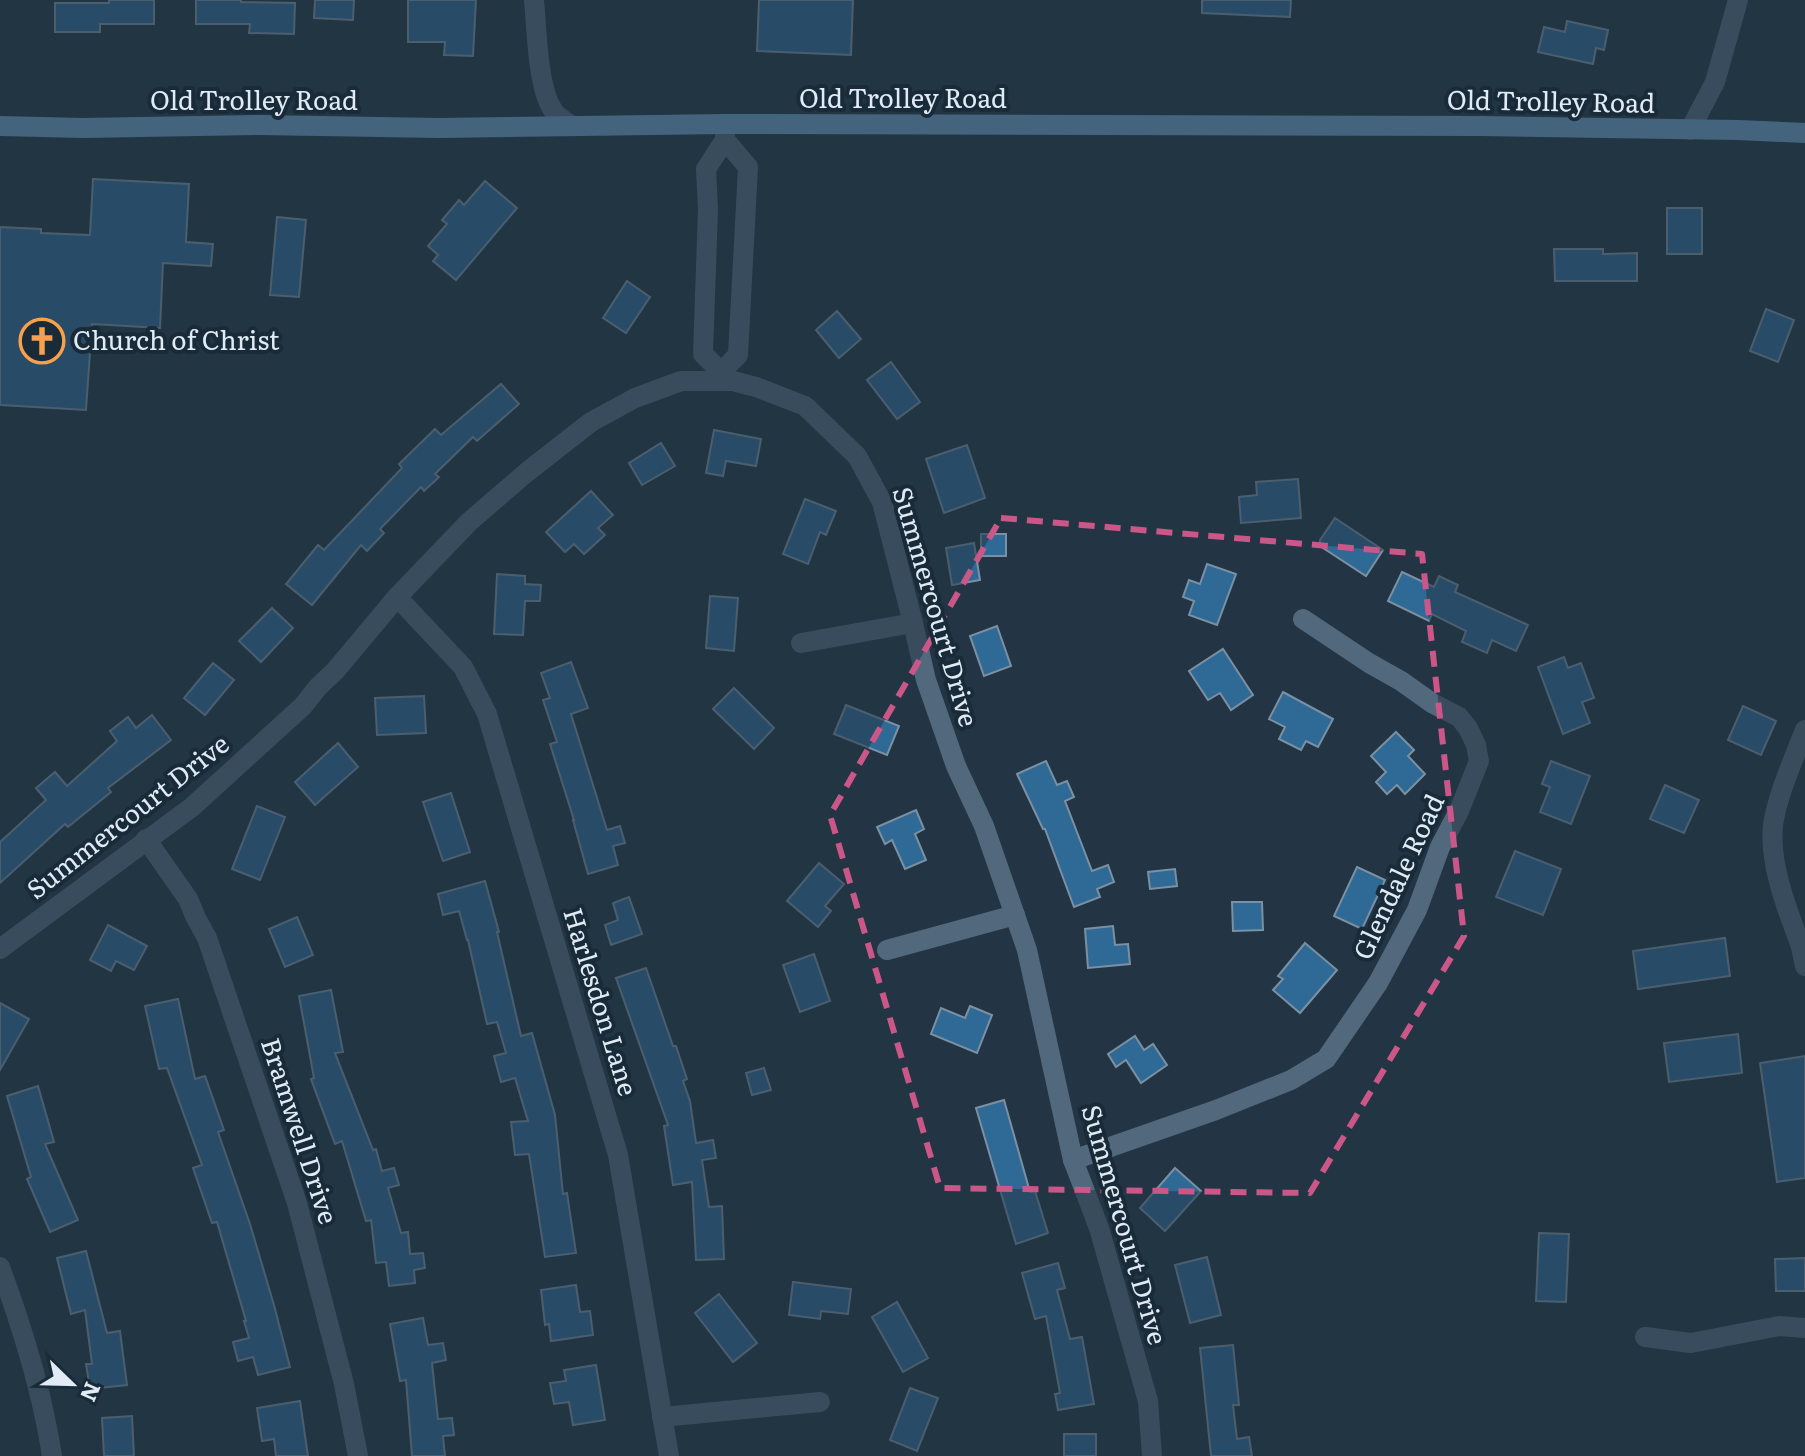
<svg xmlns="http://www.w3.org/2000/svg" width="1805" height="1456" font-family="Literata,serif">
<style>
.building{fill:#2f6995;stroke:#7b90a2;stroke-width:2}
.lines{fill:none;stroke-linecap:round;stroke-linejoin:round}
.minor{stroke:#52697d;stroke-width:20}
.major{stroke:#6e9dc5;stroke-width:20}
.marked{fill:none;stroke:#cb5789;stroke-width:6;stroke-dasharray:16 10;stroke-linejoin:round}
.labels{text-anchor:middle;stroke-width:8;stroke-linejoin:round;paint-order:stroke}
.street-label{font-size:26px;fill:#e0ebf5;stroke:#192b39}
.poi-label{font-size:26px;fill:#e0ebf5;stroke:#192b39;text-anchor:start}
</style>
<rect width="100%" height="100%" fill="#233544"/>
<g class="building">
<polygon points="109,0 154,0 154,24 100,24 100,32 55,32 55,3 109,3"/>
<polygon points="196,0 241,0 241,2 295,3 294,34 249,33 250,24 196,24"/>
<polygon points="315,0 354,0 353,20 314,18"/>
<polygon points="408,0 476,0 473,56 444,55 445,42 408,42"/>
<polygon points="759,0 853,0 851,55 757,51"/>
<polygon points="1202,0 1291,0 1290,17 1202,13"/>
<polygon points="1567,21 1608,30 1604,50 1596,48 1593,64 1538,52 1544,27 1565,32"/>
<polygon points="93,179 189,184 186,242 213,244 211,266 163,263 160,328 92,324 86,410 0,405 0,227 41,229 41,233 90,235"/>
<polygon points="485,181 517,208 456,280 433,261 438,255 428,246 447,224 442,220 459,200 464,205"/>
<rect x="1667" y="208" width="35" height="46"/>
<polygon points="277,217 306,220 299,297 270,295"/>
<polygon points="1554,249 1603,249 1603,254 1637,253 1637,281 1555,281"/>
<polygon points="627,281 650,297 626,333 603,318"/>
<polygon points="1766,309 1794,320 1778,362 1750,351"/>
<polygon points="837,311 861,339 839,358 816,330"/>
<polygon points="891,362 920,402 897,419 867,380"/>
<polygon points="501,384 519,404 477,441 473,437 435,474 439,477 424,491 421,487 380,529 384,533 367,551 361,545 312,605 286,584 318,545 324,550 402,468 399,464 435,429 441,435"/>
<polygon points="714,430 761,439 756,466 726,461 723,476 706,473"/>
<polygon points="661,443 675,466 642,485 629,463"/>
<polygon points="967,445 985,498 944,513 926,459"/>
<polygon points="1298,479 1301,518 1241,523 1239,497 1257,495 1256,482"/>
<polygon points="591,491 613,515 598,528 605,535 584,554 574,544 565,552 546,532"/>
<polygon points="805,499 836,511 826,535 820,532 808,564 783,554"/>
<polygon points="1335,518 1383,550 1366,576 1320,546 1320,540"/>
<rect x="981" y="534" width="25" height="22"/>
<polygon points="974,543 980,580 952,585 946,548"/>
<polygon points="1207,564 1236,574 1217,625 1189,615 1194,601 1183,597 1189,580 1200,584"/>
<polygon points="1402,572 1434,587 1439,576 1458,585 1455,592 1528,625 1516,651 1492,640 1487,653 1462,642 1466,631 1432,614 1429,621 1388,601"/>
<polygon points="497,574 525,576 525,584 541,585 540,601 525,601 523,635 494,634"/>
<polygon points="710,596 738,598 734,651 706,648"/>
<polygon points="272,608 293,628 261,662 239,641"/>
<polygon points="997,626 1011,666 984,676 970,636"/>
<polygon points="1223,649 1253,695 1231,710 1220,693 1208,700 1189,671"/>
<polygon points="1564,657 1568,668 1581,663 1594,698 1582,702 1590,723 1563,734 1538,667"/>
<polygon points="571,662 588,708 571,714 607,830 620,826 625,843 613,846 618,865 588,874 573,820 574,820 550,744 557,742 543,700 550,698 541,673"/>
<polygon points="213,663 234,680 205,715 184,698"/>
<polygon points="734,688 774,728 754,749 713,709"/>
<polygon points="1283,692 1333,719 1318,747 1306,741 1301,750 1279,739 1285,727 1269,719"/>
<polygon points="424,696 426,733 377,735 375,698"/>
<polygon points="846,705 899,726 887,755 834,734"/>
<polygon points="1743,706 1776,721 1761,755 1728,740"/>
<polygon points="152,715 171,740 108,788 111,792 68,827 65,824 0,883 0,842 46,800 36,788 55,772 67,786 117,741 110,731 128,717 136,728"/>
<polygon points="1396,732 1414,750 1408,756 1425,774 1405,794 1397,785 1387,794 1376,782 1386,772 1371,756"/>
<polygon points="338,743 358,767 315,805 295,782"/>
<polygon points="1046,761 1057,785 1067,781 1074,797 1065,801 1092,871 1108,865 1114,882 1097,889 1100,897 1074,907 1045,829 1043,829 1017,774"/>
<polygon points="1551,761 1590,776 1571,824 1540,812 1550,787 1542,784"/>
<polygon points="1665,785 1699,800 1684,833 1650,819"/>
<polygon points="451,793 470,852 443,861 423,802"/>
<polygon points="257,806 285,817 260,880 232,869"/>
<polygon points="916,810 924,829 915,834 926,860 905,869 892,840 885,844 877,827"/>
<polygon points="1515,851 1561,869 1543,915 1496,897"/>
<polygon points="819,863 844,884 825,906 831,911 818,927 787,901"/>
<polygon points="1357,867 1385,880 1362,929 1334,916"/>
<polygon points="1175,869 1177,886 1150,889 1148,872"/>
<polygon points="485,881 499,932 497,932 521,1036 532,1033 555,1115 563,1194 567,1193 576,1253 545,1257 529,1154 515,1155 511,1122 528,1121 515,1078 501,1082 494,1056 506,1053 497,1022 487,1024 468,940 467,940 459,911 443,915 438,894"/>
<polygon points="629,897 642,934 611,945 605,925 618,920 613,903"/>
<polygon points="1232,902 1262,902 1263,930 1233,931"/>
<polygon points="297,917 313,955 285,967 269,929"/>
<polygon points="108,925 147,946 134,970 116,961 111,971 90,960"/>
<polygon points="1113,926 1115,945 1128,944 1130,964 1088,968 1085,929"/>
<polygon points="1725,938 1730,976 1638,989 1633,951"/>
<polygon points="1305,943 1337,970 1300,1013 1273,990 1283,979 1278,976"/>
<polygon points="814,954 830,1001 800,1012 783,965"/>
<polygon points="646,968 673,1046 676,1046 687,1079 683,1081 690,1101 696,1143 713,1140 716,1158 702,1160 709,1207 722,1206 724,1259 696,1260 692,1182 673,1185 664,1126 668,1125 616,978"/>
<polygon points="331,990 343,1052 335,1053 373,1150 376,1149 382,1171 394,1168 399,1185 388,1188 401,1233 408,1232 410,1254 423,1253 425,1268 414,1270 415,1283 389,1286 386,1262 376,1263 371,1220 366,1221 342,1141 335,1144 311,1079 314,1078 299,996"/>
<polygon points="178,999 195,1079 205,1076 224,1130 218,1132 250,1224 274,1305 290,1367 258,1375 253,1357 238,1361 233,1342 249,1338 244,1321 246,1321 217,1222 212,1223 193,1168 202,1165 167,1068 159,1069 145,1006"/>
<polygon points="0,1003 29,1019 0,1070"/>
<polygon points="970,1006 992,1015 977,1053 931,1034 941,1008 965,1018"/>
<polygon points="1738,1034 1742,1073 1669,1082 1664,1043"/>
<polygon points="1135,1036 1144,1050 1153,1044 1167,1065 1141,1083 1126,1060 1116,1067 1108,1054"/>
<polygon points="1805,1056 1805,1178 1777,1182 1760,1063"/>
<polygon points="764,1068 771,1090 752,1095 746,1073"/>
<polygon points="38,1086 54,1142 45,1144 78,1220 50,1232 27,1179 31,1177 7,1096"/>
<polygon points="1004,1100 1030,1192 1035,1191 1048,1233 1016,1244 976,1108"/>
<polygon points="1175,1168 1201,1191 1165,1231 1140,1208"/>
<polygon points="1539,1233 1569,1234 1566,1302 1536,1301"/>
<polygon points="86,1251 107,1333 120,1331 127,1385 90,1389 86,1364 92,1364 85,1310 71,1314 57,1258"/>
<polygon points="1207,1257 1221,1315 1190,1323 1175,1265"/>
<polygon points="1805,1258 1805,1291 1776,1291 1775,1259"/>
<polygon points="1058,1263 1065,1288 1057,1290 1070,1339 1082,1337 1094,1404 1058,1410 1055,1394 1060,1393 1046,1316 1035,1319 1022,1273"/>
<polygon points="793,1282 851,1289 848,1314 821,1311 820,1319 789,1315"/>
<polygon points="576,1285 580,1312 590,1311 593,1335 551,1341 549,1324 545,1325 541,1290"/>
<polygon points="719,1294 757,1343 733,1362 695,1313"/>
<polygon points="897,1302 928,1358 903,1372 872,1317"/>
<polygon points="423,1318 428,1345 443,1343 446,1360 432,1363 438,1419 452,1418 454,1435 443,1436 445,1456 412,1456 406,1380 400,1381 390,1324"/>
<polygon points="1233,1345 1239,1405 1233,1405 1237,1439 1249,1437 1252,1456 1211,1456 1200,1348"/>
<polygon points="596,1365 605,1420 573,1425 569,1402 554,1404 550,1383 566,1381 564,1370"/>
<polygon points="910,1388 938,1398 917,1451 890,1440"/>
<polygon points="300,1401 308,1456 276,1456 274,1439 262,1441 257,1408"/>
<polygon points="132,1416 134,1456 104,1456 102,1418"/>
<rect x="1064" y="1434" width="32" height="22"/>
</g>
<g class="lines">
<g class="minor">
<path d="M534,0c3,29 3,91 21,113 4,4 10,8 15,12"/>
<polyline points="1690,130 1715,82 1738,0"/>
<polyline points="721,372 703,354 708,209 706,169 725,140 725,124"/>
<polyline points="720,381 721,372 738,355 748,167 725,140"/>
<polyline points="397,597 463,667 487,714 618,1155 669,1456"/>
<polyline points="801,643 913,623"/>
<path d="M1805,730c-11,28 -28,66 -32,95 -4,37 13,82 26,116 3,8 4,16 6,25"/>
<polyline points="146,839 188,899 196,918 207,938 297,1203 344,1384 358,1456"/>
<polyline points="0,949 192,807 303,706 318,687 335,671 397,597 469,522 527,472 591,422 635,398 681,381 733,381 756,387 805,406 857,456 882,502 913,623 926,680 956,766 984,826 1027,950 1073,1160 1099,1228 1148,1401 1152,1456"/>
<polyline points="887,950 1015,915"/>
<polyline points="1073,1160 1216,1110 1291,1080 1326,1059 1378,983 1417,910 1440,847 1459,811 1479,761 1476,745 1468,728 1459,717 1432,703 1401,681 1369,663 1303,619"/>
<path d="M0,1267c23,62 42,124 52,189"/>
<polyline points="1645,1337 1691,1343 1779,1326 1805,1328"/>
<polyline points="662,1417 820,1402"/>
</g>
<polyline class="major" points="0,126 83,128 260,125 439,128 725,124 1481,126 1738,130 1805,133"/>
</g>
<path d="M0 0H1805V1456H0ZM1001,518l421,36 42,382 -154,257 -370,-5 -110,-373z" fill="#233544" fill-opacity=".55" fill-rule="evenodd"/>
<path class="marked" d="M1001,518l421,36 42,382 -154,257 -370,-5 -110,-373z"/>
<defs>
<g id="church-ring" transform="scale(2.3)"><circle r="9.5" fill="#192b39" stroke="#f8a04b" stroke-width="1.5"/><path d="M-1.2-6h2.4v3.5h3.3v2.4h-3.3V6h-2.4V-.1h-3.3v-2.4h3.3Z" fill="#f8a04b"/></g>
</defs>
<g fill-rule="evenodd">
<use href="#church-ring" x="42" y="341"/>
</g>
<g class="labels">
<g class="street-label">
<text x="903" y="108">Old Trolley Road</text>
<text x="254" y="110">Old Trolley Road</text>
<text transform="translate(1551 102) rotate(1)" y="9">Old Trolley Road</text>
<text transform="translate(935 607) rotate(74)" y="9">Summercourt Drive</text>
<text transform="translate(128 817) rotate(-38)" y="9">Summercourt Drive</text>
<text transform="translate(1399 877) rotate(-65)" y="9">Glendale Road</text>
<text transform="translate(600 1002) rotate(73)" y="9">Harlesdon Lane</text>
<text transform="translate(299 1131) rotate(72)" y="9">Bramwell Drive</text>
<text transform="translate(1124 1225) rotate(74)" y="9">Summercourt Drive</text>
</g>
<g class="poi-label">
<text x="73" y="350">Church of Christ</text>
</g>
</g>
<g transform="translate(72 1384) rotate(113)" stroke="#192b39" stroke-width="6" paint-order="stroke">
<path d="M0-6L14 30L0 20L-14 30Z" fill="#e0ebf5"/>
<text y="-12" font-size="22" font-weight="bold" text-anchor="middle" fill="#e0ebf5">N</text>
</g>
</svg>
